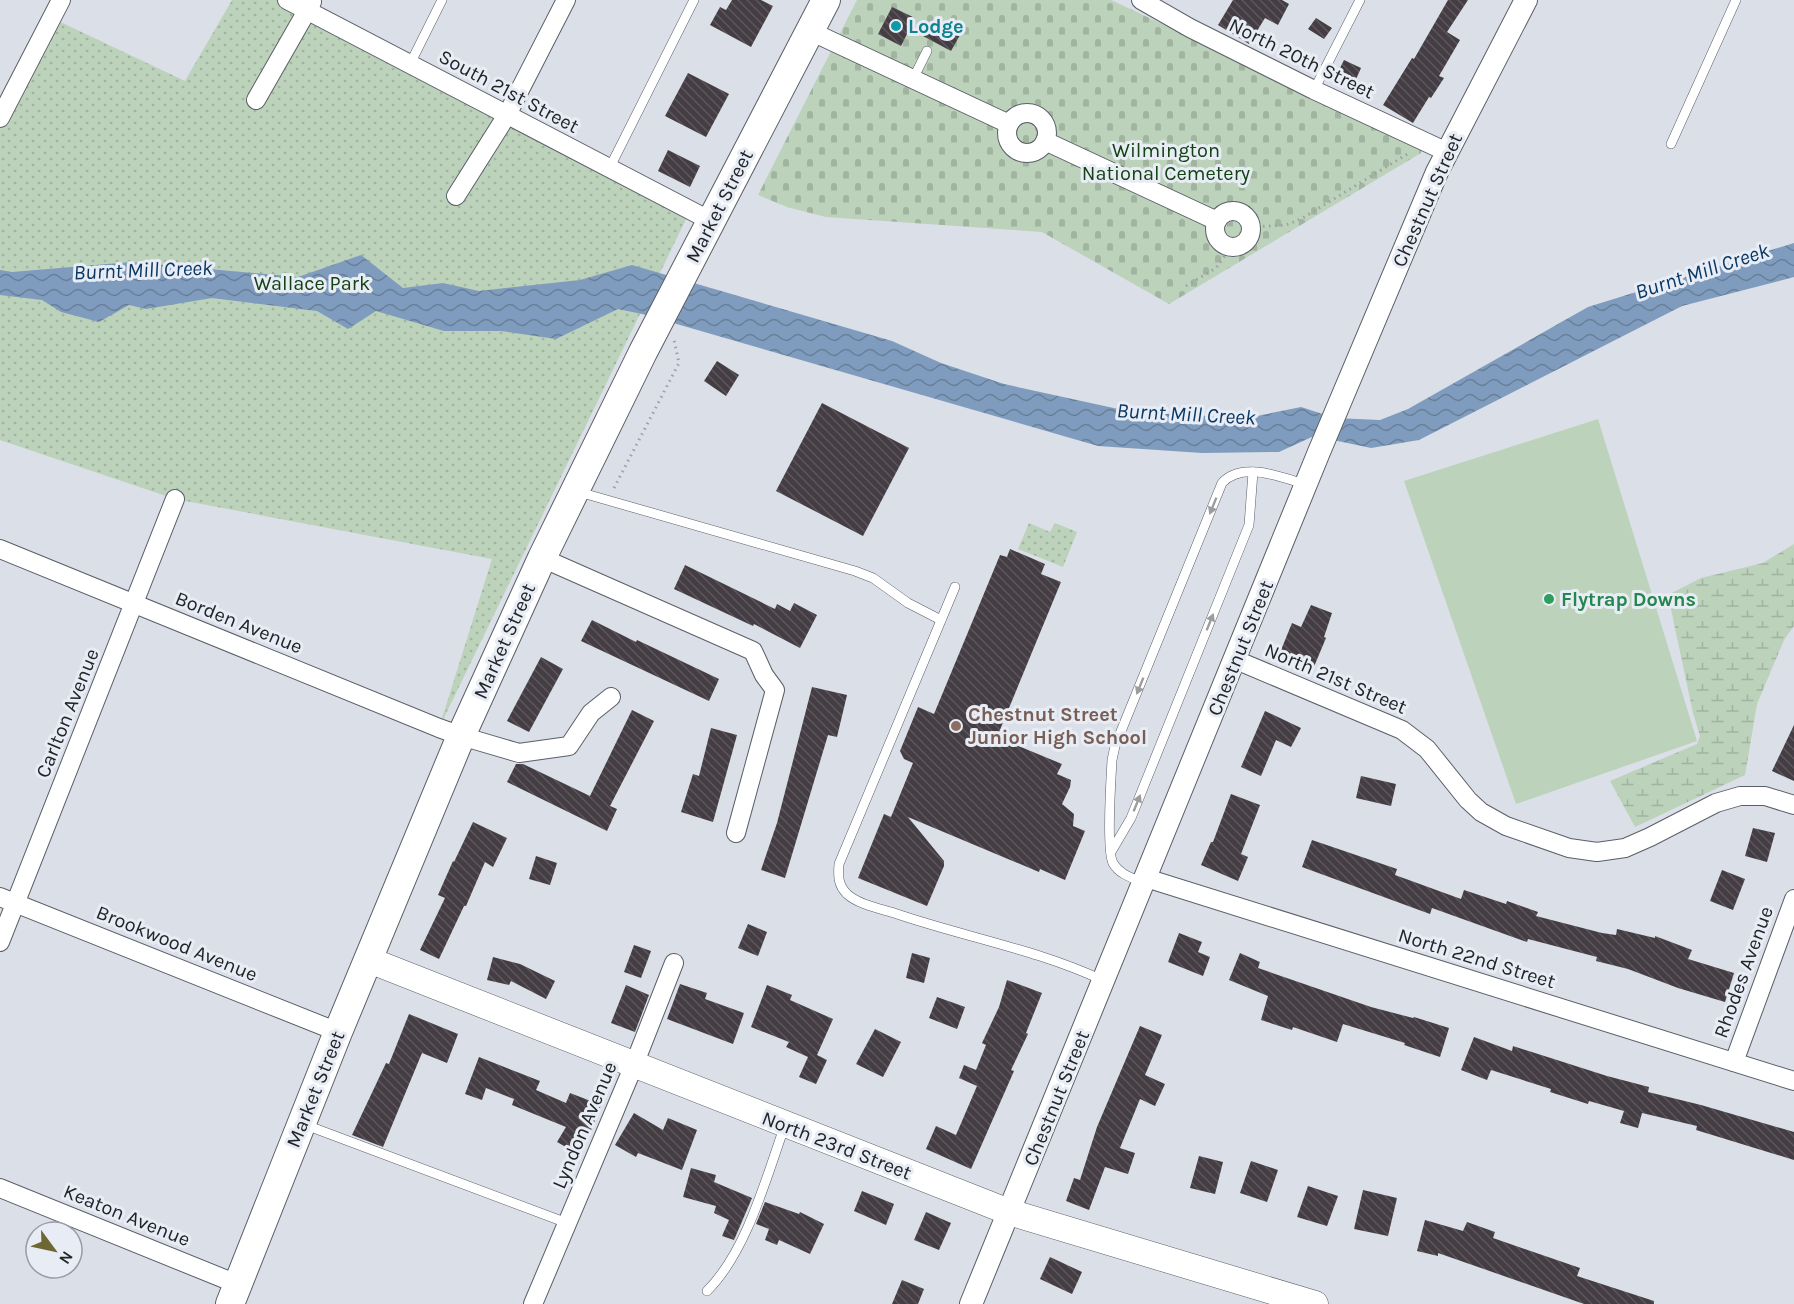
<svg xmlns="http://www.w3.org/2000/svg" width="1794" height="1304" font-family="Karla,sans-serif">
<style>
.grass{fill:url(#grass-dots)}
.wetland{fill:url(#wetland-marsh)}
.cemetery{fill:url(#cemetery-stones)}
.garden{fill:#bcd2ba}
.water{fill:url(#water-waves)}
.building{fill:url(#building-back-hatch)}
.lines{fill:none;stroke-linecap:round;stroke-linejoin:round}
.service-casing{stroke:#5a5f67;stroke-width:10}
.minor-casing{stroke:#5a5f67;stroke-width:20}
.tertiary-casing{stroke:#5a5f67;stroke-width:24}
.secondary-casing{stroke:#5a5f67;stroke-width:27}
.primary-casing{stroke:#5a5f67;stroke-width:30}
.path{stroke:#9ca0a8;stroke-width:3;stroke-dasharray:1.5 4.5;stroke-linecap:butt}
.service{stroke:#fff;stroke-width:9}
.minor{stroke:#fff;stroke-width:18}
.tertiary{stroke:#fff;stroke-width:22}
.secondary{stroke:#fff;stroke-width:26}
.primary{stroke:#fff;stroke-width:28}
.oneway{fill:#9c9c9e}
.culture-dot{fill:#0f9aa8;stroke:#e7ecf5;stroke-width:2}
.leisure-dot{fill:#2e9e5b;stroke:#e7ecf5;stroke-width:2}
.education-dot{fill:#8d6e63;stroke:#e7ecf5;stroke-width:2}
.labels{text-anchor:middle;stroke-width:6;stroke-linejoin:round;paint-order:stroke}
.culture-label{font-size:20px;font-weight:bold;fill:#0d838f;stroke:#e7ecf5;text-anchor:start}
.street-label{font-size:20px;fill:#222428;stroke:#e7ecf5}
.park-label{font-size:20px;fill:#134213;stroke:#e7ecf5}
.leisure-label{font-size:20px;font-weight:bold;fill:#27864d;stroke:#e7ecf5;text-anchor:start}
.education-label{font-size:20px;font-weight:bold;fill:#785e54;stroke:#e7ecf5;text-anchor:start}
.water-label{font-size:21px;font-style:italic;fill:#093763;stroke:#e7ecf5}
</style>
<defs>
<pattern id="grass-dots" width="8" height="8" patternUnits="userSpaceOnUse" patternTransform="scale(1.5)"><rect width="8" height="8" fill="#bcd2ba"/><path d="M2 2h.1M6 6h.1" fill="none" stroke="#a1b4a0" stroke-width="1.8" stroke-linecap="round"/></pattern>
<pattern id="wetland-marsh" width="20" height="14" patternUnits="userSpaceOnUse" patternTransform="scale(1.5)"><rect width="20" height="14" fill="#bcd2ba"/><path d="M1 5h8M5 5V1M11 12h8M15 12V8" fill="none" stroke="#a1b4a0"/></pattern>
<pattern id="cemetery-stones" width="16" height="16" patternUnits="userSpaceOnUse" patternTransform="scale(1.5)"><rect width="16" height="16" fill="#bcd2ba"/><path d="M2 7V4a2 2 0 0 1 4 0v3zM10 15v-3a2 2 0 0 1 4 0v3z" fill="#a1b4a0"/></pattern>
<pattern id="water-waves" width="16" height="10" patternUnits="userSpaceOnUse" patternTransform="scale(1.5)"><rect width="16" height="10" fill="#7f9cbe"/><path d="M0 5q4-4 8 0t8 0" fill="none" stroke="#687f9a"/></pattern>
<pattern id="building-back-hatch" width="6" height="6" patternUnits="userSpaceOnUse" patternTransform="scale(1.5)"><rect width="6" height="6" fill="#443d43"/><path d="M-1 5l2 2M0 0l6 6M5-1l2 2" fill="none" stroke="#5c575c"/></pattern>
</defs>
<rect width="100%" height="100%" fill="#dadfe8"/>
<g class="grass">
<polygon points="232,0 287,0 690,211 439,728 492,559 175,499 0,440 0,118 52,18 185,81"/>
<polygon points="1029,523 1050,532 1055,523 1077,532 1063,567 1018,549"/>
</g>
<polygon class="wetland" points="1794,544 1794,626 1784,640 1757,704 1745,775 1635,827 1610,781 1697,744 1700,736 1693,713 1668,595 1701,578 1763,563"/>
<polygon class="cemetery" points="857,0 1111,0 1422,146 1421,153 1169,304 1042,232 826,217 787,207 758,195"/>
<polygon class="garden" points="1598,419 1697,741 1516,804 1404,481"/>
<polygon class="water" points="1794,243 1794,277 1682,306 1419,440 1371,448 1314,436 1279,452 1202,453 1098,446 642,314 618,309 556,339 501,331 444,331 376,311 348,329 317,311 212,298 146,309 129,305 99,322 61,312 42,300 0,295 0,270 12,272 131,262 298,277 361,255 403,288 443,283 479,291 580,280 632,265 892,341 941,363 1004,384 1132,412 1247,418 1301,407 1335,418 1380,420 1408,409 1588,307"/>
<g class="building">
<polygon points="732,0 761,0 773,6 751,47 710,25 720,7 726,10"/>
<polygon points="1233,0 1282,0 1289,4 1278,25 1265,18 1249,44 1218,25"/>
<polygon points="1448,0 1468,0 1447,32 1460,40 1439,76 1444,78 1431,98 1429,97 1413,123 1383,105 1412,58 1414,59"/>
<polygon points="892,7 915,18 901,46 878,34"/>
<polygon points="1316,18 1332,28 1324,39 1308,29"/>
<polygon points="932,20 960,35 951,51 923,36"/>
<polygon points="1344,60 1361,68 1353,86 1335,78"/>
<polygon points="688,73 729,94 706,137 665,116"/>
<polygon points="668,150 700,166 690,187 658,171"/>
<polygon points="717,361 739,375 726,396 704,381"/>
<polygon points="822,403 909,448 863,536 776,491"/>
<polygon points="1010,549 1045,564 1041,574 1061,582 997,737 1062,764 1057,774 1071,780 1070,787 1062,804 1074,814 1073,826 1085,831 1065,880 1040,869 1039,872 908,817 944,861 944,866 927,906 858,878 884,814 891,817 913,763 904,759 900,751 918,707 934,714 1000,555 1007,557"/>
<polygon points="685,565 775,609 777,604 790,611 794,603 817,615 800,648 754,624 753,626 674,589"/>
<polygon points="1311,605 1332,613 1324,637 1326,638 1313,669 1279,655 1292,623 1301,627"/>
<polygon points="592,620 636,642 637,640 719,679 709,701 581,641"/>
<polygon points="541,657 563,669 529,732 507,721"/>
<polygon points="812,687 847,695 837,737 828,735 785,878 761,870 777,823"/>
<polygon points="632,710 654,721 610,806 617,809 607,831 507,782 516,764 523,764 590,796"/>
<polygon points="1265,711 1301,728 1291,747 1276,740 1261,776 1241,767"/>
<polygon points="1794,725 1794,781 1772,771"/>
<polygon points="711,728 737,735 713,822 681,812 693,774 699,776"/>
<polygon points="1361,776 1396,784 1391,806 1356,798"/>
<polygon points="1231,794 1260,805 1241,854 1248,857 1238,881 1201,865 1211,842 1213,842"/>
<polygon points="473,822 507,838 493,867 485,862 466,906 464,906 439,959 420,950 445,898 438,895 453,861 454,862"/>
<polygon points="1753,828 1775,833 1767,862 1745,856"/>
<polygon points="1312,840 1397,869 1395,875 1461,899 1464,890 1506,904 1507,901 1538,912 1536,916 1602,933 1616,935 1617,929 1655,938 1655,936 1692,950 1688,959 1734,973 1725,1002 1678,988 1628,969 1596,961 1597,957 1528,939 1527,942 1432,908 1430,914 1302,867"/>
<polygon points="536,856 557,863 550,885 529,879"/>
<polygon points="1722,870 1745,879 1733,910 1710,901"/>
<polygon points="748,924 767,932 758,956 738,948"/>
<polygon points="1179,933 1202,942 1198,952 1210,957 1203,976 1168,962"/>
<polygon points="634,945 651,951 641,978 624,972"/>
<polygon points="912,953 930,958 924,983 906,978"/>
<polygon points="1240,953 1260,962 1258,968 1371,1007 1413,1018 1414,1017 1449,1028 1440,1057 1404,1045 1405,1043 1343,1024 1337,1042 1293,1027 1292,1030 1261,1020 1268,996 1229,980"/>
<polygon points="493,957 520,964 555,981 546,999 511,981 509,985 487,980"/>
<polygon points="1007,980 1042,993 1026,1033 1028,1034 1011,1070 1014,1071 971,1169 926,1149 936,1126 956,1135 977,1086 959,1078 964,1065 976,1070 986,1045 982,1043 999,1007"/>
<polygon points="680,984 707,993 705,999 744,1013 733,1044 667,1019"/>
<polygon points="626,985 649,995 635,1032 611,1023"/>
<polygon points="767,985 792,995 790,1000 833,1019 817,1055 827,1060 816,1084 799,1077 808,1057 786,1047 789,1042 751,1027"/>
<polygon points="937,997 965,1007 957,1029 929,1018"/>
<polygon points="409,1014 458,1034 447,1063 422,1053 383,1147 352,1135 386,1063 389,1064"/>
<polygon points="1140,1026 1162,1035 1145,1075 1165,1084 1155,1106 1140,1099 1120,1148 1135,1153 1128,1174 1105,1167 1089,1210 1066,1201 1074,1178 1080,1180 1097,1127"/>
<polygon points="875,1029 901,1042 883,1077 856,1064"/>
<polygon points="1474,1037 1512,1051 1513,1046 1607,1076 1649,1087 1648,1092 1701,1105 1794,1132 1794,1160 1696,1130 1697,1126 1642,1113 1638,1128 1620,1123 1624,1111 1589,1101 1588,1104 1550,1092 1551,1089 1491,1070 1487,1080 1461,1070"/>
<polygon points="479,1057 540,1081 536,1090 566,1103 570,1093 601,1105 590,1133 584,1130 573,1151 557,1142 566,1127 512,1105 514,1099 486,1088 482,1100 465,1094"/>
<polygon points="634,1113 663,1130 668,1118 697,1130 682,1170 638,1153 636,1157 615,1145"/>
<polygon points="1199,1156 1223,1162 1215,1194 1190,1188"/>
<polygon points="1251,1161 1278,1170 1267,1202 1240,1193"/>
<polygon points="691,1168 716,1175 714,1182 752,1198 734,1240 722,1236 729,1220 714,1213 716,1206 683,1197"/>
<polygon points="1308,1186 1338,1196 1327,1226 1297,1217"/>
<polygon points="1363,1190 1397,1198 1388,1236 1354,1229"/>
<polygon points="862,1191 894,1204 886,1225 854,1211"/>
<polygon points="765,1202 799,1214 800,1212 824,1224 810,1254 779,1240 777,1245 765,1240 769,1229 756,1224"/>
<polygon points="926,1212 951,1223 939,1250 914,1240"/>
<polygon points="1425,1220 1463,1231 1467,1222 1495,1232 1493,1238 1580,1268 1577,1276 1654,1301 1654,1304 1584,1304 1438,1253 1438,1256 1417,1251"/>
<polygon points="1050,1257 1082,1272 1072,1294 1040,1279"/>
<polygon points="902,1280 924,1289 918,1304 892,1304"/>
</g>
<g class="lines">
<g class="service-casing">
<g id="service">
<polyline points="410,64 442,0"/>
<polyline points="913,79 927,51"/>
<polyline points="1314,90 1360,0"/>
<polyline points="1671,144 1736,0"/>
<polyline points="609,169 694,0"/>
<polyline points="579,492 855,571 873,578 908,603 941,620"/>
<path d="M955,587l-116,277c-1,12 -1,21 8,30 12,11 35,15 50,20 68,23 141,36 205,66"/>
<polyline points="1111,852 1131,818 1249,525 1253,472"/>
<path d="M1144,883c-12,-5 -25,-9 -31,-20 -7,-13 -2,-84 -1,-103l3,-14 107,-263c20,-22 59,-6 82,1"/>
<polyline points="303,1124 567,1223"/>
<path d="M707,1291c40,-40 59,-113 78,-166"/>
</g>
</g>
<g class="minor-casing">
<g id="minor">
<polyline points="287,0 711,221"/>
<polyline points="1141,0 1190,28 1314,90 1447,152"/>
<polyline points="810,31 1009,124"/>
<polyline points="256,100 312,2"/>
<circle cx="1027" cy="133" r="20"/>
<polyline points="0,118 61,0"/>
<polyline points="1045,141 1217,221"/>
<polyline points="456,196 507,115 566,0"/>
<circle cx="1233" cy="229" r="18"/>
<polyline points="0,549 439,728 461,736 519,753 569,746 591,713 611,697"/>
<polyline points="542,558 753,651 764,675 775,690 736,833"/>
<polyline points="1236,660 1402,730 1427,749 1468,800 1481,812 1506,826 1569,848 1597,852 1625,848 1650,837 1716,803 1740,796 1765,796 1794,805"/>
<polyline points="1146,878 1794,1081"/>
<polyline points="0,897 338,1032"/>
<polyline points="0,942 175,499"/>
<polyline points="1734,1062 1794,899"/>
<polyline points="0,1188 237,1284"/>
<polyline points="533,1304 634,1065 674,963"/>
</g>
</g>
<g class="tertiary-casing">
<polyline id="tertiary" points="971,1304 1319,452 1437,172 1526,0"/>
</g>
<g class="secondary-casing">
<polyline id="secondary" points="369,960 1009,1212 1315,1304"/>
</g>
<g class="primary-casing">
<polyline id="primary" points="230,1304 338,1032 461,736 542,558 643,352 826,0"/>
</g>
<g class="path">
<polyline points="1251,227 1286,225 1301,219 1409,153"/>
<polyline points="1186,286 1216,268 1231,247"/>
<polyline points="614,488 679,363 674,340"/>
</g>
<use href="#service" class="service"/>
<use href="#minor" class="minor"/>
<use href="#tertiary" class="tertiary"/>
<use href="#secondary" class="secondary"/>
<use href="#primary" class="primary"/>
</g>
<defs><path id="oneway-solid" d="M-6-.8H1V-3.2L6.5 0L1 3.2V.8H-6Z" transform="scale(1.5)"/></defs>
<g class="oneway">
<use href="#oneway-solid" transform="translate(1213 506) rotate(112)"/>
<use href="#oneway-solid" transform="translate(1210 622) rotate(-68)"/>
<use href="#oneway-solid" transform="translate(1140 686) rotate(112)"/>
<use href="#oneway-solid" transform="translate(1137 803) rotate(-68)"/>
</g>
<circle class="culture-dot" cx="896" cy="26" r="6"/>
<circle class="leisure-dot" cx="1549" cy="599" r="6"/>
<circle class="education-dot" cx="956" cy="726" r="6"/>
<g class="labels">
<g class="culture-label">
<text x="908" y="33">Lodge</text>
</g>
<g class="street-label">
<text transform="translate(1302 58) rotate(26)" y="7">North 20th Street</text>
<text transform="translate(509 91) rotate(28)" y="7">South 21st Street</text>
<text transform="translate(1427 200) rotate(-66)" y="7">Chestnut Street</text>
<text transform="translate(719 206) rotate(-63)" y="7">Market Street</text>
<text transform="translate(239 622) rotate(22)" y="7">Borden Avenue</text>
<text transform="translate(504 641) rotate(-66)" y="7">Market Street</text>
<text transform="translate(1240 648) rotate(-68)" y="7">Chestnut Street</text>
<text transform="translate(1336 678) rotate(23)" y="7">North 21st Street</text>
<text transform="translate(67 713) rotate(-68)" y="7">Carlton Avenue</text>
<text transform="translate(177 943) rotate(22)" y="7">Brookwood Avenue</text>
<text transform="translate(1477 958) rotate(17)" y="7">North 22nd Street</text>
<text transform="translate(1743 972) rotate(-70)" y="7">Rhodes Avenue</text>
<text transform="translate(315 1089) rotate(-68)" y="7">Market Street</text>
<text transform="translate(1056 1098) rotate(-68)" y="7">Chestnut Street</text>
<text transform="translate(584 1125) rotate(-67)" y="7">Lyndon Avenue</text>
<text transform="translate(837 1145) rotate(21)" y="7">North 23rd Street</text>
<text transform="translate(127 1215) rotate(22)" y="7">Keaton Avenue</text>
</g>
<g class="park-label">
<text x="1166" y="157">Wilmington<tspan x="1166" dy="23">National Cemetery</tspan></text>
<text x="312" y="290">Wallace Park</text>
</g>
<g class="leisure-label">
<text x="1561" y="606">Flytrap Downs</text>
</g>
<g class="education-label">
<text x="968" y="721">Chestnut Street<tspan x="968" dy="23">Junior High School</tspan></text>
</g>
<g class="water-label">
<text transform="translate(143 270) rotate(-2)" y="7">Burnt Mill Creek</text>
<text transform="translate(1702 271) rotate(-18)" y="7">Burnt Mill Creek</text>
<text transform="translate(1186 414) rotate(3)" y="7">Burnt Mill Creek</text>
</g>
</g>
<g transform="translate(54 1250) rotate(123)"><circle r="28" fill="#e7ecf5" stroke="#989ca3" stroke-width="1.5"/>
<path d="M0-4.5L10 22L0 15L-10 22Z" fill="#6c6733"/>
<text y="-9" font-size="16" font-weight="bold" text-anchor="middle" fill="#222428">N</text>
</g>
</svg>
